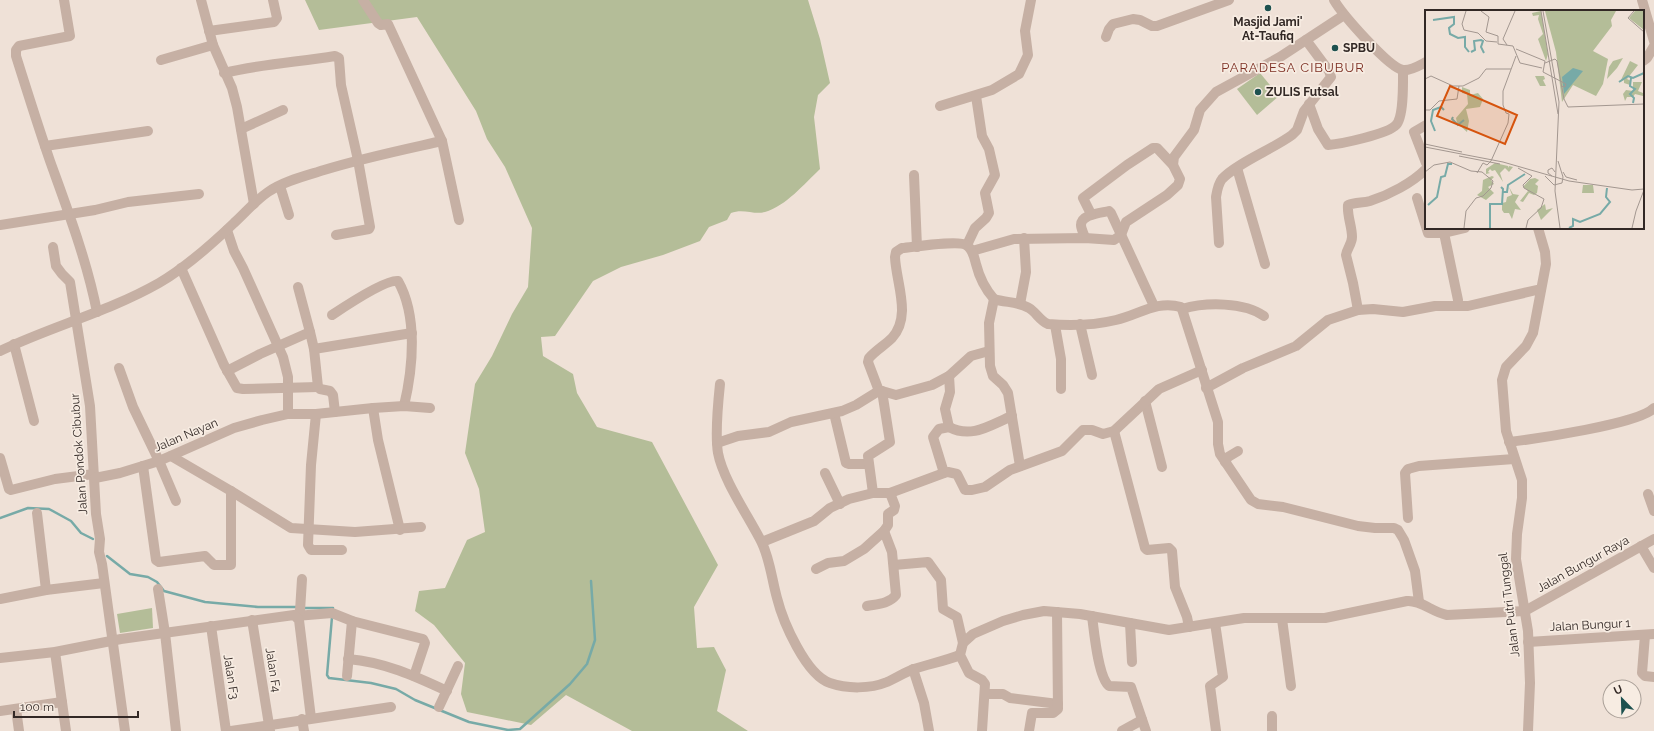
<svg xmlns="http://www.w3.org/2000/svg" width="1654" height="731" font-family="Raleway,sans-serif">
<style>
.green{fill:#b4bd98}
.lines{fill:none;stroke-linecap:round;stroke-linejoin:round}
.stream{stroke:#77aaa7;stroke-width:2.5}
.minor{stroke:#c6b0a4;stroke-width:10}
.poi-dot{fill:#1d514f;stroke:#f7ece2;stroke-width:1.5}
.labels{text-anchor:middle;stroke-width:3.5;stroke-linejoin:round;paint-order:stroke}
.poi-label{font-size:12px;font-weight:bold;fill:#322825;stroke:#f7ece2;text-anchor:start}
.street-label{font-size:12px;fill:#322825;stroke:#f7ece2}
.neighbourhood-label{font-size:13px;letter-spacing:1px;fill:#7c2e22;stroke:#f7ece2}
.inset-river{fill:none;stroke:#77aaa7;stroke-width:2}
.inset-road{fill:none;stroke:#a39790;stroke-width:1}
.view{fill:#d6540e;fill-opacity:0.15;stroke:#d6540e;stroke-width:2}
.inset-edge{fill:none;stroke:#322825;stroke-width:2}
</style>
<rect width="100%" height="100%" fill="#efe1d7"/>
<g class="green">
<path d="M305,0h503l12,39 10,44 -12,12 -4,22 6,52c-16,15 -34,37 -55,43 -11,3 -22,-4 -34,1l-4,7 -18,7 -9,14 -37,14 -42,12 -28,14 -38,55 -14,1 2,19 30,18 4,19 20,34 55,15 66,123 -24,42 3,41 17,-1 12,23 -9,41 31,20h-116l-66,-36 -35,30 -64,-13 -6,-18 4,-31 -31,-38 -19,-14 4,-20 26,-3 22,-48 18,-8 -6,-43 -14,-36 10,-69 17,-28 20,-42 16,-27 4,-59 -27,-61 -18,-28 -11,-28 -59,-94 -98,13z"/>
<polygon points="1260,73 1279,96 1257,115 1237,89"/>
<polygon points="152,608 153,628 120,633 117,614"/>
</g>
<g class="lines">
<g class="stream">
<polyline points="0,518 28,508 49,509 71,521 81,533 93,539"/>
<polyline points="107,556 130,574 148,577 157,582 164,591 205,602 258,607 297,607"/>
<polyline points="303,608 333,608"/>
<polyline points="332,617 327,675 329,678 371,683 396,689 415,700 469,722 508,730 520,729 570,684 587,664 595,640 591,581"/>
</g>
<g class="minor">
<path d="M64,0l6,36 -51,10 -3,4v6c11,35 22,70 34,105 18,50 37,100 47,151"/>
<polyline points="201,0 213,45 232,88 237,107 254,204"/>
<polyline points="363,0 378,23 381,25 388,24 442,141 459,220"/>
<path d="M1334,0c8,14 55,68 69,70 8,1 17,-5 23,-8"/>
<polyline points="1642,0 1654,41"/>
<polyline points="209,31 274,22 277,18 273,0"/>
<polyline points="1106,37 1109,29 1113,24 1133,19 1140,20 1152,26 1157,26 1229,0"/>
<polyline points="161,60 213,45"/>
<polyline points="1643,61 1647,58 1654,46"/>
<path d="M224,73c37,-9 74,-11 111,-17l4,2 2,27 17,75 12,67 -1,2 -33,6"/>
<path d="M1309,104l9,25 10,16c13,-1 60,-11 68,-20 8,-8 7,-44 7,-55"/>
<polyline points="940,106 992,90 1019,74 1028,55 1025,31 1031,0"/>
<polyline points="1426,125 1414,132 1426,163"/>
<polyline points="241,129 283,110"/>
<polyline points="45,146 148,131"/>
<polyline points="1173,165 1174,157 1194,130 1200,110 1216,92 1280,57 1344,15"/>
<polyline points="1237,168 1265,264"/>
<polyline points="914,175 917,247"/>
<polyline points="280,186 289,215"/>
<polyline points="1417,198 1428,233 1444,233 1458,300"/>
<polyline points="0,225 95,210 128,202 199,194"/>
<polyline points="227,230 234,251 243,268 283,357 288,377 288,414"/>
<polyline points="1444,233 1465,228"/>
<path d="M1085,238c-1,-4 -4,-9 -4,-13 0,-11 20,-12 28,-14l2,2 43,93"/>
<path d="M1219,243l-3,-46c1,-6 2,-13 6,-18 15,-16 51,-30 70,-44l5,-5 7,-19 27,-34 -2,-6 -23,-31"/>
<polyline points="967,245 975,228 986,218 989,213 985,193 995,175 989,149 982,136 976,96"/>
<polyline points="53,247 56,266 62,274 70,282 90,406 96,514 100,539 99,552 102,564 125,731"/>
<polyline points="972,251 1014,239 1085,238 1114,240 1121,235 1126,222 1167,195 1178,185 1180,179 1173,165 1157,148 1153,148 1127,165 1083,198 1091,214"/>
<polyline points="181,268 224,365 237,388 243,389 318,387"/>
<polyline points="298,287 310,332"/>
<polyline points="994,299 989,323 990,366 993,376 1003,385 1008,393 1020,466"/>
<polyline points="1020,304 1026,272 1024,238"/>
<path d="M1182,309c24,-7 62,-7 82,7"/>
<path d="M1358,310l-5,-27 -7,-28c1,-7 6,-11 6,-18 0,-11 -5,-21 -4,-32 7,-3 15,-2 22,-4 19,-6 42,-18 56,-32"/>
<path d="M332,315c12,-8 54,-36 66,-34 20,35 15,87 6,125"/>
<polyline points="1080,324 1092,375"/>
<polyline points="1055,325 1061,359 1061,389"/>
<polyline points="14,344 34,421"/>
<path d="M0,351c52,-25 108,-39 159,-68 26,-15 53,-39 75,-60 11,-10 21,-22 34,-31 16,-11 37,-16 56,-22 39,-12 78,-20 118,-29"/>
<polyline points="119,368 133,407 159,461 176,501"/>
<polyline points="227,371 260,354 310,332 314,349"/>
<path d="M720,384c-2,19 -5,51 -2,69 5,27 31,64 44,90 8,17 10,37 15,55 6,24 29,77 53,85 17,6 40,6 57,-1 9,-4 18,-10 27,-13 15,-5 31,-8 46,-14"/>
<polyline points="1206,388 1243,368 1296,346 1328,320 1358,310 1373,309 1403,312 1435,306 1468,306 1541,289"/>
<path d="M879,391l-11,-29 1,-4c7,-8 16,-13 23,-20 20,-22 4,-55 3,-81l1,-5 6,-4c12,-1 56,-8 64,-3 7,4 8,12 10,19 3,12 10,26 18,35 11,4 24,2 35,9 7,4 11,13 19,16 22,2 47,1 68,-4 23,-5 40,-20 65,-13l1,2 36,113v22l2,10 31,46 7,4 25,3 75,19 17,2h19l4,2 6,10 11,31 4,31"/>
<polyline points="1145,401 1162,467"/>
<polyline points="373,408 378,440 400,530"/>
<polyline points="335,412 333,395 330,391 320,389 318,387 314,349 412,333"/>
<polyline points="834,413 846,463 849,464 868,464"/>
<polyline points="316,414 311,465 308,545 311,550 342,550"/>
<path d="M949,427c23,12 41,-2 63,-11"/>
<polyline points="1114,431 1145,548 1147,550 1169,548 1172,551 1175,587 1187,617 1189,627"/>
<path d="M1509,442c25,-3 130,-18 145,-34"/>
<polyline points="717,443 738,436 769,432 791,422 842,411 856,405 877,392 882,391 896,395 932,385 949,376 971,356 989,351"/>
<polyline points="171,456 231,491 291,528 355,532 421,527"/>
<polyline points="0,458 9,489 11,490 55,479 94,474"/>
<polyline points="1225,462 1228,457 1238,451"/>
<polyline points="143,466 156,560 159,562 205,556 214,565 231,565 231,491"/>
<polyline points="825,473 840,504"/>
<polyline points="944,473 933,437 939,429 949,427 945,409 950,392 949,376"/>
<polyline points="95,478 120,473 159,461 234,428 262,420 288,414 316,414 373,408 404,406 430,408"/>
<polyline points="873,493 868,456 890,442 882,391"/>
<polyline points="1648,494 1654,511"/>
<polyline points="37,513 46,590"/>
<polyline points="1408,518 1405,473 1408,469 1419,466 1514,459"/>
<polyline points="762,542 814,521 830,508 849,499 873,493 890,493 944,473 948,472 957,474 965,490 972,490 985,487 1010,470 1062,451 1083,430 1092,430 1103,434 1114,431 1159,389 1202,370"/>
<polyline points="1641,546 1654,568"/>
<polyline points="894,565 928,562 941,580 943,609 957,617 963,643"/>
<polyline points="816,569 828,563 844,561 864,549 884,531 888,525 888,514 894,510 895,506 890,493"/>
<polyline points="158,589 165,633 176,731"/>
<polyline points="0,599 46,590 104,583"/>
<path d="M867,606c10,-2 22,-2 29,-11l-4,-43 -8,-21"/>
<polyline points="296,616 332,613 352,621 423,639 425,643 414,676"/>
<polyline points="296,616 300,611 302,579"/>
<path d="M1092,616c2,15 6,61 17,70l22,1 15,44"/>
<polyline points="1282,619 1291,686"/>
<polyline points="252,620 270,731"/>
<polyline points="1130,623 1132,662"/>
<polyline points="1215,623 1223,677 1210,686 1216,731"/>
<polyline points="211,626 226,731"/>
<polyline points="1645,635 1642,673 1645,676 1654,677"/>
<polyline points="1528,642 1654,634"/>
<polyline points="55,652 66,731"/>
<polyline points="0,658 55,652 121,639 294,615 299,620 311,718"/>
<path d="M348,659c36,3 67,17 99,32"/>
<polyline points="913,669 924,703 929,731"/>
<polyline points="347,676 352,621"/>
<polyline points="985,694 1003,694 1010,698 1058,704"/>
<polyline points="439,707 458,666"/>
<polyline points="16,709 19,731"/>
<polyline points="0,711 62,702"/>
<polyline points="302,719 304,731"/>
<polyline points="231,731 391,707"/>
<path d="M982,731l3,-47 -3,-4 -13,-7 -9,-18 3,-12 10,-9 30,-13 20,-6 21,-4 36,3 89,16 75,-12h81l82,-17c14,-1 25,11 40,14l78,-4 129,-72"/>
<polyline points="1029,731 1032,713 1053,713 1058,709 1057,612"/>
<polyline points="1122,731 1142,720"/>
<polyline points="1272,731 1272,716"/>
<polyline points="1528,731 1530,683 1528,631 1516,559 1517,534 1522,498 1522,480 1506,431 1502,380 1506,367 1526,346 1533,333 1546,264 1545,252 1538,228"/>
</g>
</g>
<g class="poi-dot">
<circle cx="1268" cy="8" r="4"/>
<circle cx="1335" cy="48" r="4"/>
<circle cx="1258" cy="92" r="4"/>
</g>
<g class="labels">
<g class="poi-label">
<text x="1268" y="26" text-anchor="middle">Masjid Jami'<tspan x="1268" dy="14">At-Taufiq</tspan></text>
<text x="1343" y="52">SPBU</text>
<text x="1266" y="96">ZULIS Futsal</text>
</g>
<g class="street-label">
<text transform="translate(186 435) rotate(-23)" y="4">Jalan Nayan</text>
<text transform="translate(79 454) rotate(-94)" y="4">Jalan Pondok Cibubur</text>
<text transform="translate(1583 564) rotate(-29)" y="4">Jalan Bungur Raya</text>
<text transform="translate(1509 605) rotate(-97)" y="4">Jalan Putri Tunggal</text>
<text transform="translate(1590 625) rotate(-3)" y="4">Jalan Bungur 1</text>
<text transform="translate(273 670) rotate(81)" y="4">Jalan F4</text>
<text transform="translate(231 677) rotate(81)" y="4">Jalan F3</text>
</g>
<g class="neighbourhood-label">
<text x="1293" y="72">PARADESA CIBUBUR</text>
</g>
</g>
<g transform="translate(1425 10)">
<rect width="219" height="219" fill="#efe1d7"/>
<path d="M116,1l7,43 -2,7 -8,-22 5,-5 -5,-15 1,-4 -6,1 -1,-3zM120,1h71l-5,9 1,6 -19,25 15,8 -5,25 -7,12 -23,-11 -11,17 -6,-50zM210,1h9v19l-15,-12zM198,48l-6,10 -10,11 2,-12 4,-6zM205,51l8,4 -11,14 4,2 -1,4 -6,-2v-3l-4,2zM110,66h9l1,3 -2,1 3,6h-6zM208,72h9l-4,9 5,2v3l-8,-2 -2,3h-6l-2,4 -2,-7 3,-4 7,1zM37,77l8,3v5l8,-2 5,6 -3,8 -14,2 3,12 -2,11 -10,-9 -1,-5 12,-14 -1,-10 -5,-1zM70,153l13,3v2l1,-2 4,1 -4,5 -4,-4 -5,5 3,9 -8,-12 -3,1 -2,-2 -2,3 2,1 -4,1v-5zM67,166l2,1 -3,3 3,4 -6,3 6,6 -8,7 -9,-5 5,-4 1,-11zM110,168l4,2 -4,4 3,2 -1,7 -3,2 -5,-2 -6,9 -3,-1 8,-10 -5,-4 7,-8zM158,175h10l1,8h-12zM84,177l4,7 6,1 -4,7 6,8 -6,-1 -3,10 -3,-6h-5l-2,-3v-7l4,-1 1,-5 5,-2zM120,194l1,6 7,-2 -12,12 -4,-10z" fill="#b4bd98"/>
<path d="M148,58l10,3 -19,23 -2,-17z" fill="#77aaa7"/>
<path class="inset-river" d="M8,10l21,-3v7l-5,4 1,6 8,4 7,-1v10l4,5M46,42l4,-2 -1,-9 7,-1 2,1 -2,6 3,6M206,68l-1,8 5,3 -5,5 4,4 -1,5M194,72l9,-6 5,2 11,-5M28,107l-1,2 6,6 6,-5M10,121l-4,-10 2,-11 8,-3 3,3M78,182h4l1,-7 17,-11M3,195l9,-8 4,-20 4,-1 3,-12h4M65,218v-24h12l1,-15 -2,-2M144,218l4,-2v-7l7,3 20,-8 10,-12 -4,-5 1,-9"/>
<path class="inset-road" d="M41,1l-4,13 2,6 14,3 8,8 11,1M56,1l8,6 -3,15 12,4v8l15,2 7,17 22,5M116,1l17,103M118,1l16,91 -4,89 5,37M209,1l-6,7 16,14M82,35l-4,-6 12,-28M91,39l29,12M120,51l-2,11 23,12 -1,3 -4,-1M120,53l10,-4 2,2 7,38 4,8 76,-3M0,69l6,-3 22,10h10l16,-8 7,-9h25M0,100h5l9,-9 18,-2 2,-13M0,134l37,8M0,137l78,15 66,19 63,9 12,-1M34,146l41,8M93,158l14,8 -9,9 1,3 20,11 -3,9 -13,12 -2,8M0,162l9,-7 16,-3 21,9 11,1 11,9 -2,7 -8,8 -7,2 -10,13 -2,17M138,162l3,5 11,3M52,163l6,-10 4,2 4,-4 17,-38 1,-9 -3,-1 -3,-8v-14l13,-35M120,166l9,9 8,-2 1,-6 -5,-16M127,166l-4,-3v-3l4,-2 3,4M207,218l4,-17 8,-21"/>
<path class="view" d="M25,76l67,29 -12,29 -68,-28z"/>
<rect width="219" height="219" class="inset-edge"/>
</g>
<g transform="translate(1622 699) rotate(337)"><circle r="19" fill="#f7ece2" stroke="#a89e96"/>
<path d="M0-3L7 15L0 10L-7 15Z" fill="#1d514f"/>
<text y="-6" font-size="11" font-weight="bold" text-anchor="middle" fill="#322825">U</text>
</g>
<path d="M14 711v6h124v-6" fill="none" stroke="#322825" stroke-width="2"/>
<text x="20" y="711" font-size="12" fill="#322825" stroke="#f7ece2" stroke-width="3" paint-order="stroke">100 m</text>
</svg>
